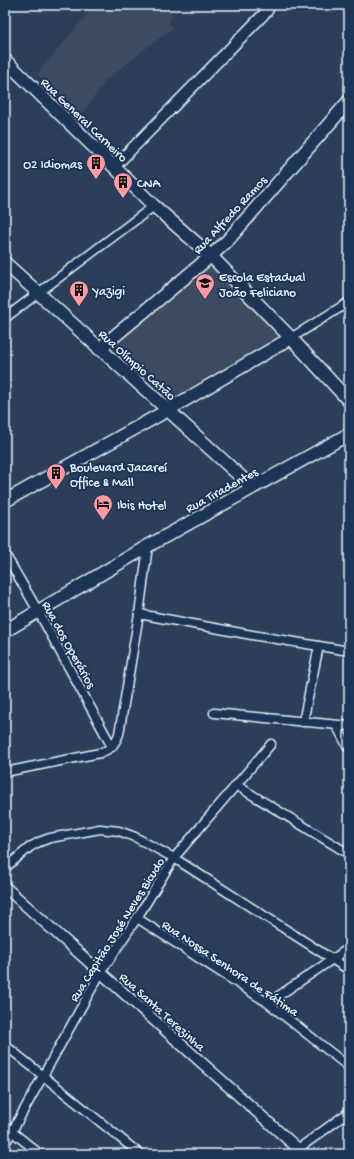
<svg xmlns="http://www.w3.org/2000/svg" width="354" height="1159" font-family="'Gochi Hand',sans-serif">
<style>
.built{fill:#3c4b60}
.lines{fill:none;stroke-linecap:round;stroke-linejoin:round}
.minor-casing{stroke:#e8f1f8;stroke-width:11}
.tertiary-casing{stroke:#e8f1f8;stroke-width:13}
.secondary-casing{stroke:#e8f1f8;stroke-width:15}
.minor{stroke:#1d3557;stroke-width:8}
.tertiary{stroke:#1d3557;stroke-width:10}
.secondary{stroke:#1d3557;stroke-width:12}
.labels{text-anchor:middle;stroke-width:4;stroke-linejoin:round;paint-order:stroke}
.street-label{font-size:13px;fill:#e8f1f8;stroke:#1d3557}
.poi-label{font-size:13px;fill:#e8f1f8;stroke:#1d3557;text-anchor:start}
</style>
<rect width="100%" height="100%" fill="#2b3f5b"/>
<filter id="ink" filterUnits="userSpaceOnUse"><feTurbulence type="fractalNoise" baseFrequency=".025" numOctaves="2"/><feDisplacementMap in="SourceGraphic" scale="8" xChannelSelector="R" yChannelSelector="G"/><feConvolveMatrix kernelMatrix="1 2 1 2 8 2 1 2 1" color-interpolation-filters="sRGB"/></filter>
<g filter="url(#ink)">
<g class="built">
<polygon points="95,5 161,5 173,15 168,23 174,28 159,38 105,81 76,123 53,98 55,89 37,74"/>
<polygon points="210,264 279,336 170,399 110,345"/>
</g>
<g class="lines">
<g class="minor-casing">
<g id="minor">
<polyline points="5,318 154,206"/>
<polyline points="291,338 349,302"/>
<polyline points="5,554 38,611 112,747"/>
<polyline points="139,614 252,635 349,651"/>
<polyline points="214,713 349,726"/>
<polyline points="303,722 319,646"/>
<polyline points="336,725 349,749"/>
<path d="M5,772l95,-19c11,-4 15,-9 19,-19l20,-120 9,-68"/>
<polyline points="236,785 349,854"/>
<polyline points="5,868 30,847 39,842 50,838 100,829 119,831 135,837 174,858 349,970"/>
<polyline points="137,918 268,1003 349,1067"/>
<polyline points="268,1003 349,948"/>
<polyline points="5,1045 140,1154"/>
<polyline points="5,1126 40,1154"/>
<polyline points="5,1144 101,972 137,918 174,858 271,744"/>
<polyline points="298,1149 349,1112"/>
</g>
</g>
<g class="tertiary-casing">
<g id="tertiary">
<polyline points="115,166 267,11 270,5"/>
<polyline points="5,887 304,1154"/>
</g>
</g>
<g class="secondary-casing">
<g id="secondary">
<polyline points="5,60 154,206 211,256 291,338 349,401"/>
<polyline points="5,263 168,410 252,487"/>
<polyline points="99,349 211,256 228,240 349,101"/>
<polyline points="5,501 168,410 291,338"/>
<polyline points="5,631 148,546 349,434"/>
</g>
</g>
<use href="#minor" class="minor"/>
<use href="#tertiary" class="tertiary"/>
<use href="#secondary" class="secondary"/>
</g>
</g>
<defs>
<g id="building-pin" transform="scale(1)"><path d="M0 17L-7.5 6A9.5 9.5 0 1 1 7.5 6Z" fill="#ff9aa2" stroke="#1d3557"/><path d="M-4-6H4V6H1V3H-1V6H-4ZM-2.5-4.3h1.7v1.8h-1.7ZM.8-4.3h1.7v1.8H.8ZM-2.5-1h1.7V.8h-1.7ZM.8-1h1.7V.8H.8Z" fill="#111"/></g>
<g id="school-pin" transform="scale(1)"><path d="M0 17L-7.5 6A9.5 9.5 0 1 1 7.5 6Z" fill="#ff9aa2" stroke="#1d3557"/><path d="M0-5L7-2L0 1L-7-2ZM-4 1L0 2.5L4 1V4Q0 6-4 4Z" fill="#111"/></g>
<g id="hotel-pin" transform="scale(1)"><path d="M0 17L-7.5 6A9.5 9.5 0 1 1 7.5 6Z" fill="#ff9aa2" stroke="#1d3557"/><path d="M-6-4.5h1.5V1H6V5H4.5V3h-9V5H-6ZM-4 0a1.8 1.8 0 1 1 3.6 0ZM.5 0V-2.5h3Q6-2.5 6 0Z" fill="#111"/></g>
</defs>
<g fill-rule="evenodd">
<use href="#building-pin" x="96" y="163"/>
<use href="#building-pin" x="123" y="182"/>
<use href="#school-pin" x="205" y="283"/>
<use href="#building-pin" x="79" y="290"/>
<use href="#building-pin" x="56" y="473"/>
<use href="#hotel-pin" x="103" y="504"/>
</g>
<g class="labels">
<g class="street-label">
<text transform="translate(85 119) rotate(44)" y="5">Rua General Carneiro</text>
<text transform="translate(229 214) rotate(-47)" y="5">Rua Alfredo Ramos</text>
<text transform="translate(138 364) rotate(42)" y="5">Rua Olímpio Catão</text>
<text transform="translate(221 489) rotate(-29)" y="5">Rua Tiradentes</text>
<text transform="translate(70 644) rotate(61)" y="5">Rua dos Operários</text>
<text transform="translate(116 929) rotate(-58)" y="5">Rua Capitão José Neves Bicudo</text>
<text transform="translate(231 967) rotate(34)" y="5">Rua Nossa Senhora de Fátima</text>
<text transform="translate(163 1011) rotate(42)" y="5">Rua Santa Terezinha</text>
</g>
<g class="poi-label">
<text x="82" y="168" text-anchor="end">O2 Idiomas</text>
<text x="137" y="187">CNA</text>
<text x="219" y="281">Escola Estadual<tspan x="219" dy="15">João Feliciano</tspan></text>
<text x="93" y="295">Yazigi</text>
<text x="70" y="471">Boulevard Jacareí<tspan x="70" dy="15">Office &amp; Mall</tspan></text>
<text x="117" y="509">Ibis Hotel</text>
</g>
</g>
<rect width="354" height="1159" fill="none" stroke="#1d3557" stroke-width="20"/>
<rect x="10" y="10" width="334" height="1139" fill="none" stroke="#e8f1f8" stroke-width="1.5" filter="url(#ink)"/>
</svg>
